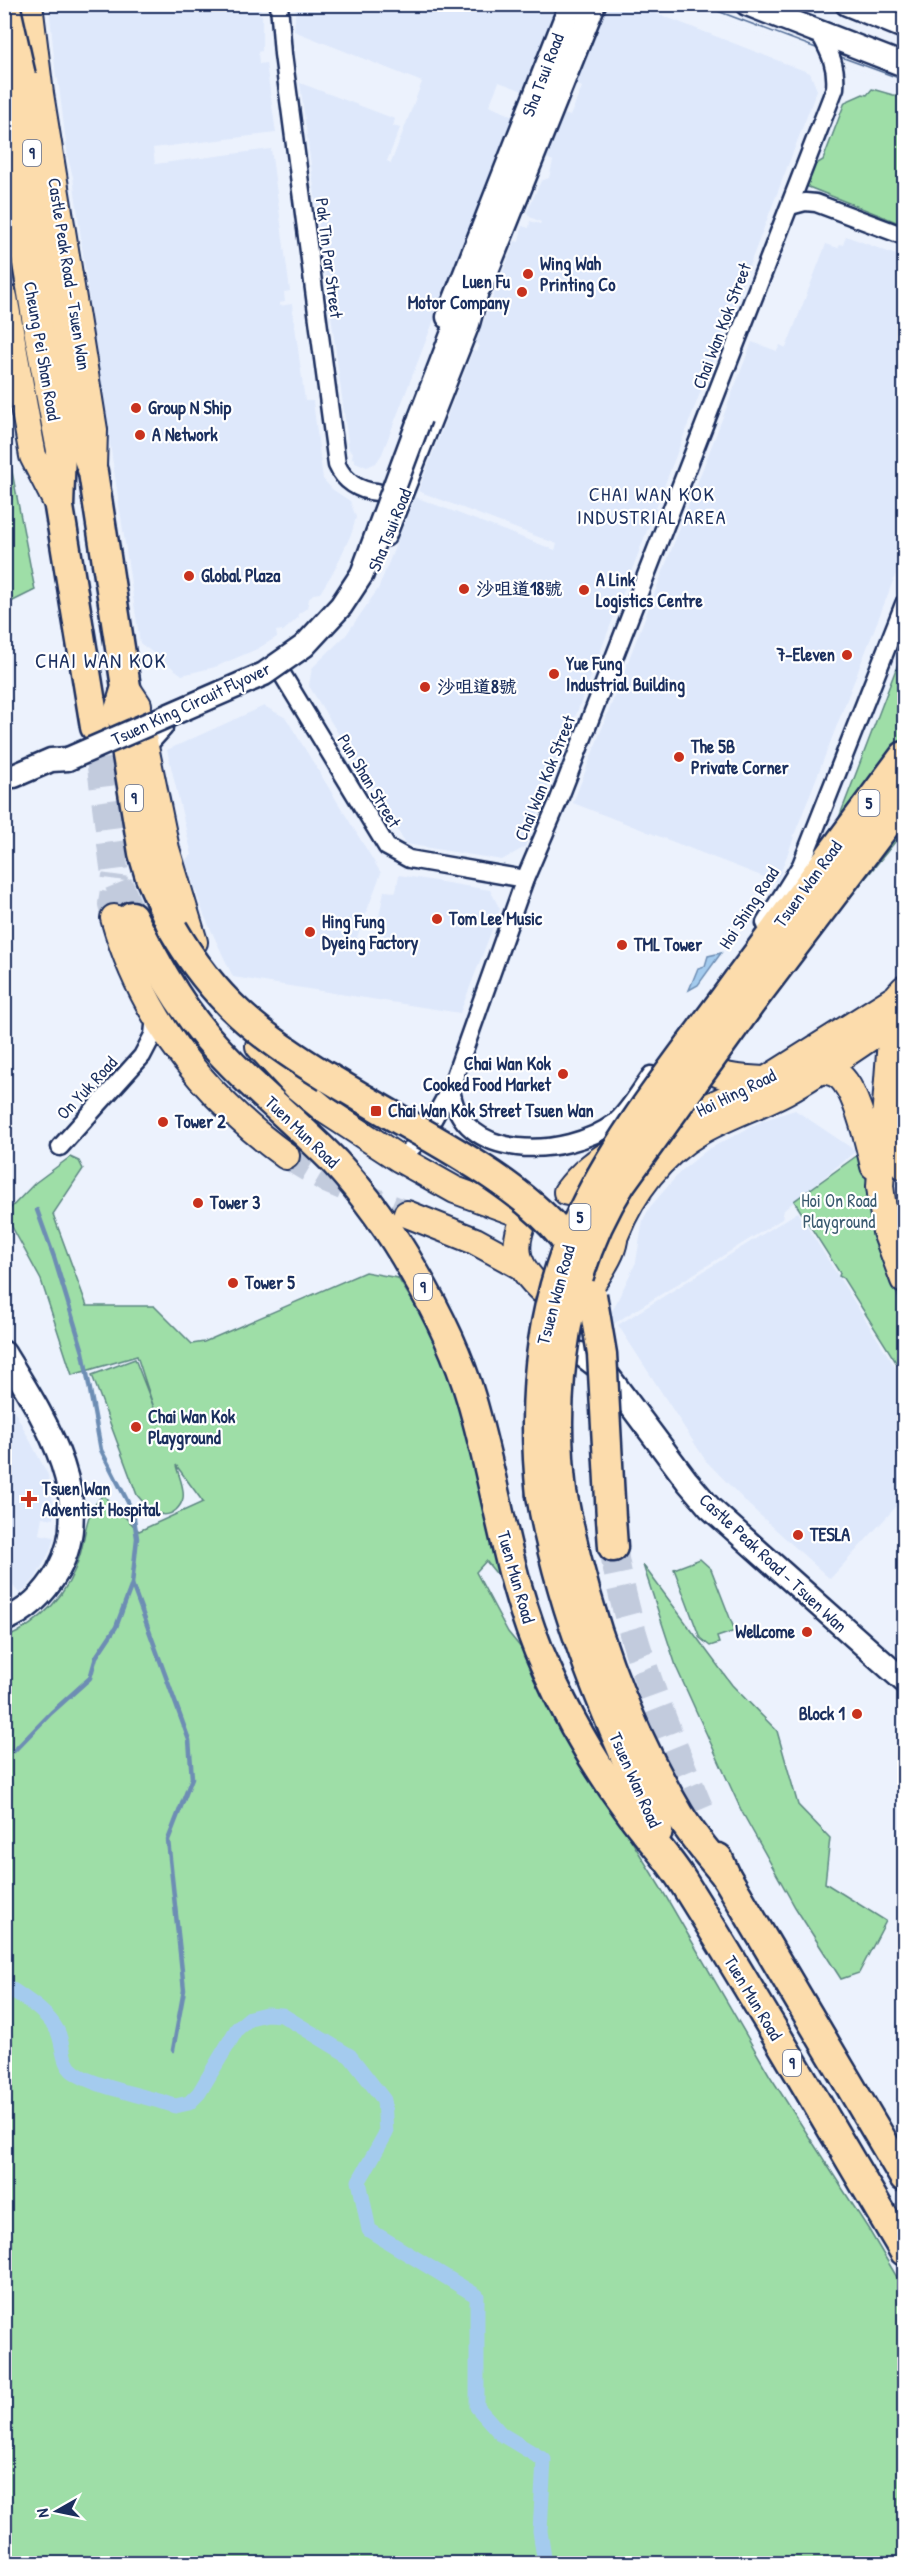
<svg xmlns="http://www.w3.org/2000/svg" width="909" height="2568" font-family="'Patrick Hand','LXGW WenKai TC',sans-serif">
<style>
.built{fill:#dee8fb}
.green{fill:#9edea7;stroke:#5c8682;stroke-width:1.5}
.water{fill:#a4cbee;stroke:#6d8db4;stroke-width:1.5}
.pier{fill:#ecf2fd}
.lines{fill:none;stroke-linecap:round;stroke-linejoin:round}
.shore{stroke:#526d98;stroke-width:1.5}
.stream{stroke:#6d8db4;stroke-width:4.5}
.canal{stroke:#a4cbee;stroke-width:15}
.primary-tunnel{stroke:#c2cbdd;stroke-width:26;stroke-dasharray:26 13;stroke-linecap:butt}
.highway-tunnel{stroke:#c2cbdd;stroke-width:28;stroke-dasharray:28 14;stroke-linecap:butt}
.street-casing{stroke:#1b2f5e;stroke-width:21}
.secondary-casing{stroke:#1b2f5e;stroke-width:27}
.primary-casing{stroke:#1b2f5e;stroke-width:30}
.highway-casing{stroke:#1b2f5e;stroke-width:33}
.street{stroke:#fff;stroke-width:16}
.secondary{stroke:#fff;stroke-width:22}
.primary{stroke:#fcdcac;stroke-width:26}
.highway{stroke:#fcdcac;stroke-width:28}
.secondary-bridge-casing{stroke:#1b2f5e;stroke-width:27;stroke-linecap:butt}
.highway-bridge-casing{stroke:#1b2f5e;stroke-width:33;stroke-linecap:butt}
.secondary-bridge{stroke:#fff;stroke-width:22}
.highway-bridge{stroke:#fcdcac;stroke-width:28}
.poi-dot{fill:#c8321e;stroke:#fff;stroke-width:2}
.labels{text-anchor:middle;stroke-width:4.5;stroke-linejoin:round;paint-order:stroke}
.shield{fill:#fff;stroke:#5f6d8e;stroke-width:1.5}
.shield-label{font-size:16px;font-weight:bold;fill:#1b2f5e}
.street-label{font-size:18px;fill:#1b2f5e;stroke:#fff}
.poi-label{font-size:18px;font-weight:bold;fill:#1b2f5e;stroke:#fff;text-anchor:start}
.park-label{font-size:18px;fill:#3c5b70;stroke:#fff}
.neighbourhood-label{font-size:20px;letter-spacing:1.5px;fill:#1b2f5e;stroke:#fff}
.quarter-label{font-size:21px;letter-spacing:1.5px;fill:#1b2f5e;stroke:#fff}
</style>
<rect width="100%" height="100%" fill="#ecf2fd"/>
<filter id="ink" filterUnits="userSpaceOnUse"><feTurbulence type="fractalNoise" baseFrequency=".0167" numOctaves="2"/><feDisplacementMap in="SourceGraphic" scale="12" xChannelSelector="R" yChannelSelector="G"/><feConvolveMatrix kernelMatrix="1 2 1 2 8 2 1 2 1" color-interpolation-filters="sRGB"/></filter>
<g filter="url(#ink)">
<g class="built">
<polygon points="49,5 262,5 259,14 262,15 262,51 258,52 259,64 266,63 276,133 153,148 155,164 271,149 290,291 284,292 285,302 279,303 279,306 292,304 305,401 313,401 323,479 332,489 350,501 356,517 352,532 335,569 320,593 313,594 309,599 307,608 298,614 299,617 282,632 282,630 276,631 277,637 257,649 215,667 182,675 140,643 93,331 73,177 68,158 58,79 56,78"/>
<polygon points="296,5 557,5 523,91 499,82 489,106 513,116 382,454 376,463 367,467 355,462 355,459 352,458 353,452 349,450 300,83 395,119 393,126 400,128 387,161 391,163 422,82 294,31"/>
<polygon points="611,5 635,5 810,73 817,90 525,847 502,860 406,844 309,686 312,668 346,635 378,589 415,497 555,550 557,544 418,491 473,350 476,352 478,348 479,345 475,343 515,241 519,242 522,226 529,228 530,221 540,224 541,222 530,217 527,212 541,181 549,178 553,161 547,158 564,114 570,116 582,87 576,84 606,7"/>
<polygon points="846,236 904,258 904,553 795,833 792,836 794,837 777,882 573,803 752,342 777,351 780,345 786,348 826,244 838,248 840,244 843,245"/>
<polygon points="264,706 286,718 381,873 356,940 374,943 384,891 396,892 399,875 490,890 500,909 460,1013 233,977 204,915 185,860 192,855 167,750"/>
<polygon points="795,1110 856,1151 784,1210 782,1219 610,1326 609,1318 636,1262 643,1220 650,1207 681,1171 707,1150 764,1120"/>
<polygon points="798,1212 904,1381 904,1498 830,1579 750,1506 706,1461 618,1325"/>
<polygon points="4,1391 48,1475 54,1508 54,1519 42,1517 39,1534 54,1537 50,1551 35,1579 20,1594 5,1577"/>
</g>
<g class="green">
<polygon points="872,89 904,98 904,225 806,186 813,166 823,160 845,102 863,94 867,95"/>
<polygon points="5,441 8,451 35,590 5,605"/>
<polygon points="904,648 904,831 851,896 824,877 829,844"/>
<polygon points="862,1152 875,1231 883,1257 904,1312 904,1375 843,1278 839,1276 840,1273 794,1201"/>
<path d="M70,1157l9,4 4,8 -30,45 34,92h67l38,38 12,-2 161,-70 33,6 28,45 30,64 48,196 -18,-22 -10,11 32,60 18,22 39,79 100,162 105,181 99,154 35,59v274h-899l-1,-924c37,-16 65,-45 76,-84 7,-24 4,-41 23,-60l36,36 64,-29 -27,-37c2,10 9,22 7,33 -1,5 -3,8 -7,12 -15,13 -30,-4 -39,-15l-45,-120 43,-16 19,49 -17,-52 -65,19 -31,-95 -36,-66 30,-31z"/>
<polygon points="700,1559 711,1569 735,1631 717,1637 719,1643 710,1646 700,1638 674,1569"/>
<polygon points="643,1565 732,1685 777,1731 798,1805 830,1838 825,1883 886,1921 859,1973 841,1979 795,1907 742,1812 677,1669"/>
</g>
<polygon class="water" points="721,953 698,985 689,990 698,968 705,966 708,956"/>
<polygon class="pier" points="893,4 904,9 904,86 681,5"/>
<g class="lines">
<g class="shore">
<polyline points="699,4 816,48"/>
<polyline points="841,57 904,80"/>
</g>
<g class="stream">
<polyline points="132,1584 189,1740 192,1778 168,1840 184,1990 173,2050"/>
<polyline points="14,1751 51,1713 90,1678 96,1657 116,1627 132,1584 137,1538 133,1512 101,1450 83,1352 54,1257 37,1210"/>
</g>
<path class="canal" d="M4,1984c18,13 42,26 53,46 7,13 4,33 17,42 17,14 77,25 101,34l14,-3 10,-10 38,-64 13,-11 16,-4 16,1 68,41 34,44 2,33 -27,48 10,49 108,66v111l24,27 43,26 -4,71 5,33"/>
<g class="primary-tunnel">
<polyline points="114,918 111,904 115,875"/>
<polyline points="286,1156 328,1181 407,1214"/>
</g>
<g class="highway-tunnel">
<polyline points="100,759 115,875 132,916"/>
<path d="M613,1547c15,93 51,177 87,263"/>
</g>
<g class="street-casing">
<g id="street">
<path d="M279,4l4,50 54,411c7,16 22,26 40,27"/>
<polyline points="790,206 805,202 816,203 904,236"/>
<polyline points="387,537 471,324 479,295"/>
<polyline points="282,674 387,847 409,859 525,879"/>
<polyline points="145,749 164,728"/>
<polyline points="765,923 801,865 904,604"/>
<path d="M451,1087c7,77 116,71 163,36 14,-11 26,-33 37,-48"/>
<polyline points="60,1147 142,1056 153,1035 155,1016"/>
<path d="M400,1159l24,-23 27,-49 74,-208 33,-77 277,-714c2,-22 -5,-35 -15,-54"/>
</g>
</g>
<g class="secondary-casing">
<g id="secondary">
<polyline points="747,4 904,65"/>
<polyline points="847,4 904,27"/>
<polyline points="448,317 571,4"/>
<polyline points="420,418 458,319 482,283 594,4"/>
<polyline points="14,776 51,760 68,759"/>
<path d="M4,1353c38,62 94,145 54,218 -13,22 -30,40 -54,49"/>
<polyline points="581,1354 607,1374 687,1481 710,1508 904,1681"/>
</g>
</g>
<g class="primary-casing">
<g id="primary">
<polyline points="29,4 40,94 94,430 93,467"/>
<polyline points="4,297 33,456 59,507"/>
<polyline points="126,687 138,705"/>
<polyline points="143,737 166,849 194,942"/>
<path d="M114,918c28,99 90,178 172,238"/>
<polyline points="893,1013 880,1186 886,1232 904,1280"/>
<polyline points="259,1046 297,1087 325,1110 400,1159 455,1190 518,1213"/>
<path d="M694,1050c14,29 40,28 69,30"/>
<path d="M820,1070c10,1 19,3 25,12 13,17 24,62 29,84"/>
<polyline points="655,1132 766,1080 896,998 904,989"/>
<polyline points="904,1151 904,1166"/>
<path d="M567,1192c13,-17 30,-32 50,-42"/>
<polyline points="407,1214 475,1241 521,1266"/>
<path d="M525,1217c-15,33 -8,50 18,74l19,2 9,-3"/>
<path d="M616,1233c16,-40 45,-79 83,-101 27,-16 59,-26 87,-41 36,-20 69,-44 104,-67l14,1"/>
<path d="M595,1279c14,-22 23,-35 19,-61"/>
</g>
</g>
<g class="highway-casing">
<g id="highway">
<polyline points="21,76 44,231 79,434 93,472 126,687 119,710 120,716"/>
<polyline points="4,125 39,335 61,450 59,507 95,727"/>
<polyline points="125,743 143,853 150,877 173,929"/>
<path d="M132,916c22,43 43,83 74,120 39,46 87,83 129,126 30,33 56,69 78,108 24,41 45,83 58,128 27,91 36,185 76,272 22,50 50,98 83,142 16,23 37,44 52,68 77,122 148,247 222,371"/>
<polyline points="738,980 904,756"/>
<polyline points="753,1000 904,801"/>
<polyline points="327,1077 364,1099"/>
<path d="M562,1492c21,111 59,224 117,322 13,22 31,42 47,62"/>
<path d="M541,1495c20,119 68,227 117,336"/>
<polyline points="611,1518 613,1547"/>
<polyline points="718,1858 726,1876 904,2177"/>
</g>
</g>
<use href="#street" class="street"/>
<use href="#secondary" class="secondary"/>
<use href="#primary" class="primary"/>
<use href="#highway" class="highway"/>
<g class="secondary-bridge-casing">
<polyline id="secondary-bridge" points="68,759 264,674 304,646 341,606 362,574 420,418"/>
</g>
<g class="highway-bridge-casing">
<g id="highway-bridge">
<polyline points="5,4 21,76"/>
<path d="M173,929c41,71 85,106 154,148"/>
<path d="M364,1099c63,38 153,81 199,138"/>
<polyline points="592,1295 602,1354 611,1518"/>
<path d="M562,1492c-12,-104 2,-220 60,-310l131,-182"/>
<path d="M541,1495c-10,-92 -2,-186 36,-272 38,-85 106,-167 161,-243"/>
</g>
</g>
<use href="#secondary-bridge" class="secondary-bridge"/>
<use href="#highway-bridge" class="highway-bridge"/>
</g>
</g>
<g class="poi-dot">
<circle cx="528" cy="274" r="6"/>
<circle cx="522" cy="292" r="6"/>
<circle cx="136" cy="408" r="6"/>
<circle cx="140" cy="435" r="6"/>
<circle cx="189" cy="576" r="6"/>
<circle cx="464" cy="589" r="6"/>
<circle cx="584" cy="590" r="6"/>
<circle cx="847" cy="655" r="6"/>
<circle cx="554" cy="674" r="6"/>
<circle cx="425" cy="687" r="6"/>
<circle cx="679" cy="757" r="6"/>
<circle cx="437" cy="919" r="6"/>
<circle cx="310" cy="932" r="6"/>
<circle cx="622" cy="945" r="6"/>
<circle cx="563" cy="1074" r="6"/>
<rect x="370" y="1105" width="12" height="12" rx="3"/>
<circle cx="163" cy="1122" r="6"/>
<circle cx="198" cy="1203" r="6"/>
<circle cx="233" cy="1283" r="6"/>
<circle cx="136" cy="1427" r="6"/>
<path d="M26 1490h6v6h6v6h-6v6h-6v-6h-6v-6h6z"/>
<circle cx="798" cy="1535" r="6"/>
<circle cx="807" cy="1632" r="6"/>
<circle cx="857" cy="1714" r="6"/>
</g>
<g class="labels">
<g class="shield">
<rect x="23" y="140" width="18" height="26" rx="4.5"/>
<rect x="125" y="785" width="18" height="26" rx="4.5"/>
<rect x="858.5" y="790" width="21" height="26" rx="4.5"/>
<rect x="569.5" y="1204" width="21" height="26" rx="4.5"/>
<rect x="414" y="1274" width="18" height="26" rx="4.5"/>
<rect x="783" y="2050" width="18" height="26" rx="4.5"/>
</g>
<g class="shield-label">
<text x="32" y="159">9</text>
<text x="134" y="804">9</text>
<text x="869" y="809">5</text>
<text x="580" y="1223">5</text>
<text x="423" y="1293">9</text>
<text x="792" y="2069">9</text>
</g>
<g class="street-label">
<text transform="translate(543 75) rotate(-69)" y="6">Sha Tsui Road</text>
<text transform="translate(329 258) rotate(83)" y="6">Pak Tin Par Street</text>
<text transform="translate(69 274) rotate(81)" y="6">Castle Peak Road – Tsuen Wan</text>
<text transform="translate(722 326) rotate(-69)" y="6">Chai Wan Kok Street</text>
<text transform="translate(42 351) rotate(80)" y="6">Cheung Pei Shan Road</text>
<text transform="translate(390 530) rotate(-68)" y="6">Sha Tsui Road</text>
<text transform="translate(191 704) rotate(-25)" y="6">Tsuen King Circuit Flyover</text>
<text transform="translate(545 778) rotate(-68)" y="6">Chai Wan Kok Street</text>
<text transform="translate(369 781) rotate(59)" y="6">Pun Shan Street</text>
<text transform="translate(808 884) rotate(-54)" y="6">Tsuen Wan Road</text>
<text transform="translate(749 908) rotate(-57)" y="6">Hoi Shing Road</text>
<text transform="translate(87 1088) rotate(-47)" y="6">On Yuk Road</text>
<text transform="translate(736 1093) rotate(-26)" y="6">Hoi Hing Road</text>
<text transform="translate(302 1132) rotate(44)" y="6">Tuen Mun Road</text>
<text transform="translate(556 1295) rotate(-75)" y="6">Tsuen Wan Road</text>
<text transform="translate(773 1563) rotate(43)" y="6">Castle Peak Road – Tsuen Wan</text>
<text transform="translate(516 1577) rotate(74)" y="6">Tuen Mun Road</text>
<text transform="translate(635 1780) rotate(66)" y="6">Tsuen Wan Road</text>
<text transform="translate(753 1998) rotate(59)" y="6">Tuen Mun Road</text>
</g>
<g class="poi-label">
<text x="540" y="270">Wing Wah<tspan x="540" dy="21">Printing Co</tspan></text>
<text x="510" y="288" text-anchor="end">Luen Fu<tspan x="510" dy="21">Motor Company</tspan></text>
<text x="148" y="414">Group N Ship</text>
<text x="152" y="441">A Network</text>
<text x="201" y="582">Global Plaza</text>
<text x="596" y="586">A Link<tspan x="596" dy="21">Logistics Centre</tspan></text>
<text x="476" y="595">沙咀道18號</text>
<text x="835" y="661" text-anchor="end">7-Eleven</text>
<text x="566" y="670">Yue Fung<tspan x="566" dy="21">Industrial Building</tspan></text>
<text x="437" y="693">沙咀道8號</text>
<text x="691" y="753">The 5B<tspan x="691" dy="21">Private Corner</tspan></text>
<text x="449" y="925">Tom Lee Music</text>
<text x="322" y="928">Hing Fung<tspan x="322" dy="21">Dyeing Factory</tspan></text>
<text x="634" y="951">TML Tower</text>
<text x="551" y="1070" text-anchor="end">Chai Wan Kok<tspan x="551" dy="21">Cooked Food Market</tspan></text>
<text x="388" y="1117">Chai Wan Kok Street Tsuen Wan</text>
<text x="175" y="1128">Tower 2</text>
<text x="210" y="1209">Tower 3</text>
<text x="245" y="1289">Tower 5</text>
<text x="148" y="1423">Chai Wan Kok<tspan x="148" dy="21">Playground</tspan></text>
<text x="42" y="1495">Tsuen Wan<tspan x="42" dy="21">Adventist Hospital</tspan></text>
<text x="810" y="1541">TESLA</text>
<text x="795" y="1638" text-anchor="end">Wellcome</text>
<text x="845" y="1720" text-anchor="end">Block 1</text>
</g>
<g class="park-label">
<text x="839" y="1207">Hoi On Road<tspan x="839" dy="21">Playground</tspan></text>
</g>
<g class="neighbourhood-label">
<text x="652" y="501">CHAI WAN KOK<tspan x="652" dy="23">INDUSTRIAL AREA</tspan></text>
</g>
<g class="quarter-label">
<text x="101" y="668">CHAI WAN KOK</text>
</g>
</g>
<rect width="909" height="2568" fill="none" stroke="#fff" stroke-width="24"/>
<rect x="12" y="12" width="885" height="2544" fill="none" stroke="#1b2f5e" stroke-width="2" filter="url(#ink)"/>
<g transform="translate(57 2511) rotate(261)" stroke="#ffffff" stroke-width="4.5" paint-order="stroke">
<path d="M0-4.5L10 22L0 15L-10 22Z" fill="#1b2f5e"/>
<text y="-9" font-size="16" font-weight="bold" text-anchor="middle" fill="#1b2f5e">N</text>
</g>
</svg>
